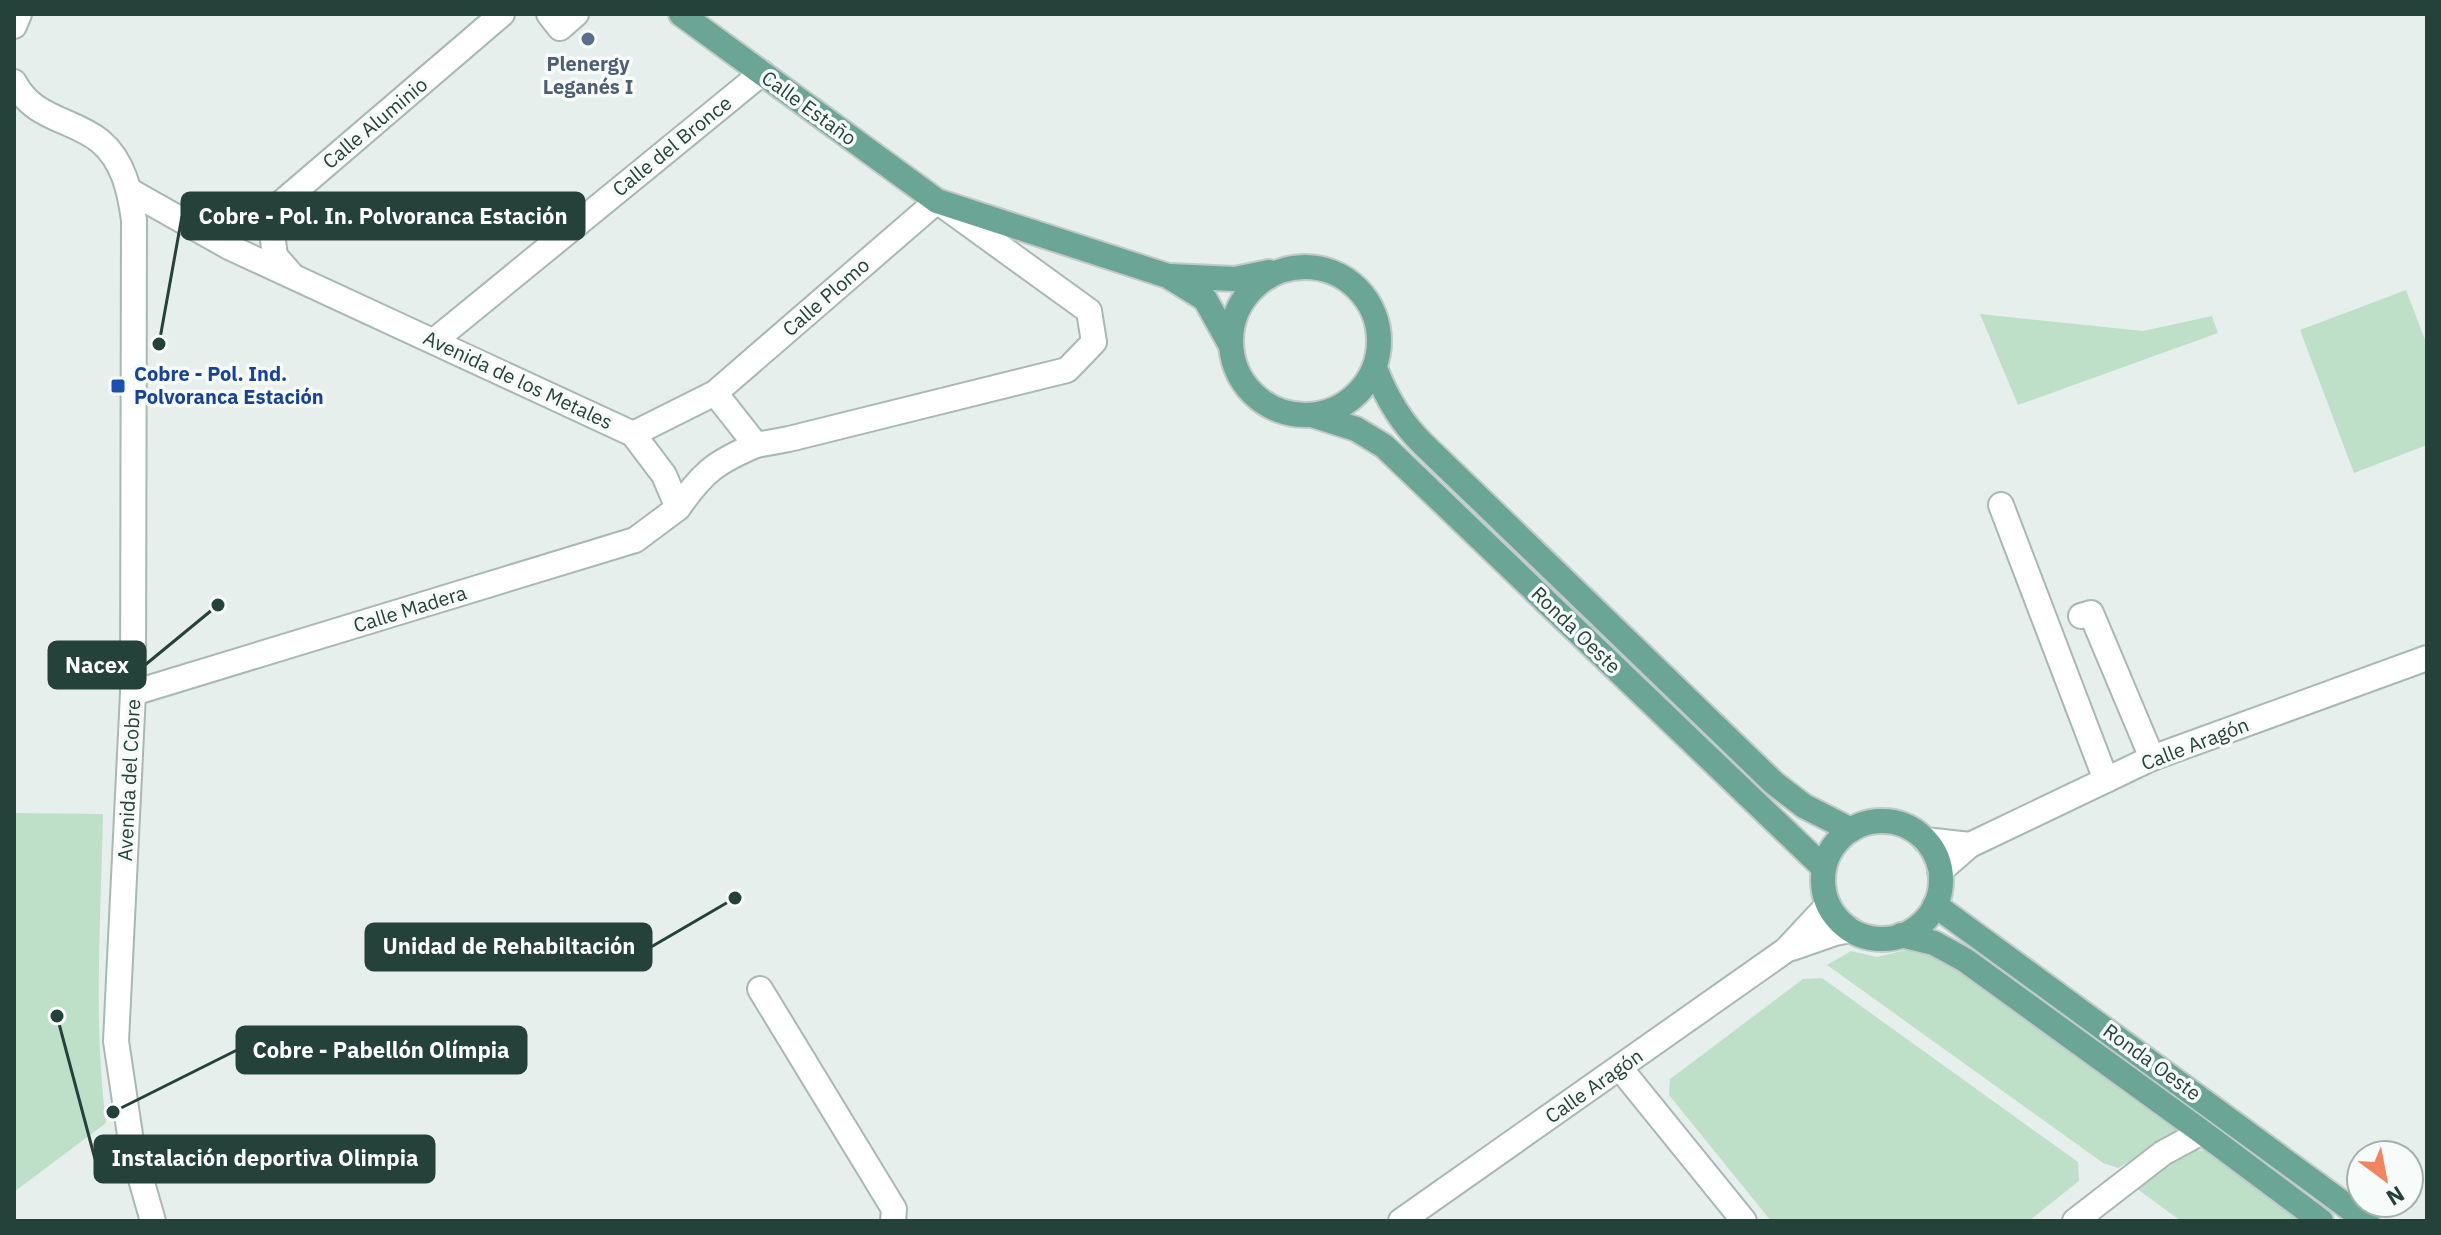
<svg xmlns="http://www.w3.org/2000/svg" width="2441" height="1235" font-family="'IBM Plex Sans',sans-serif">
<style>
.green{fill:#bfe0c8}
.lines{fill:none;stroke-linecap:round;stroke-linejoin:round}
.minor-casing{stroke:#a8b8b2;stroke-width:28}
.major-casing{stroke:#c2cac8;stroke-width:28}
.minor{stroke:#fff;stroke-width:24}
.major{stroke:#6aa596;stroke-width:24}
.service-dot{fill:#5c6f8a;stroke:#f7fbf9;stroke-width:3}
.transit-dot{fill:#1a4fb4;stroke:#f7fbf9;stroke-width:3}
.labels{text-anchor:middle;stroke-width:7;stroke-linejoin:round;paint-order:stroke}
.service-label{font-size:20px;font-weight:bold;fill:#4e5e75;stroke:#f7fbf9}
.street-label{font-size:20px;fill:#24423a;stroke:#f7fbf9}
.transit-label{font-size:20px;font-weight:bold;fill:#164399;stroke:#f7fbf9;text-anchor:start}
.leader{fill:none;stroke:#24423a;stroke-width:3}
.callout-dot{fill:#24423a;stroke:#f7fbf9;stroke-width:3}
.callout{fill:#24423a;stroke:#24423a;stroke-width:3}
.callout-label{font-size:22px;text-anchor:middle;font-weight:bold;fill:#fff}
</style>
<rect width="100%" height="100%" fill="#e6efeb"/>
<g class="green">
<polygon points="2406,290 2427,345 2427,445 2354,473 2300,330"/>
<polygon points="1980,314 2143,331 2212,316 2218,333 2018,405"/>
<path d="M14,813l89,1c-2,103 -10,207 3,309l-92,69z"/>
<polygon points="1906,950 1922,950 1951,964 2180,1131 2118,1168 2103,1163 1827,965 1851,951 1877,957"/>
<polygon points="1822,978 2078,1162 2079,1181 2029,1221 1771,1221 1669,1095 1670,1079 1803,979"/>
<path d="M2195,1150l12,1 100,70h-126l-45,-33c19,-15 36,-30 59,-38z"/>
</g>
<g class="lines">
<g class="minor-casing">
<g id="minor">
<polyline points="549,14 560,28 576,14"/>
<polyline points="14,26 19,14"/>
<path d="M14,82c20,38 57,36 86,59 24,20 30,51 34,79l-1,473 -17,348 16,107 21,73"/>
<polyline points="130,191 229,247 633,434 715,393 937,201 1089,311 1094,342 1067,370 789,439 756,445 715,393"/>
<polyline points="273,210 272,233 275,256 290,273"/>
<polyline points="194,226 242,222 273,210 502,14"/>
<polyline points="434,341 762,73"/>
<polyline points="2001,505 2106,780"/>
<path d="M678,508c25,-36 38,-46 78,-63"/>
<polyline points="2081,616 2091,613 2152,758"/>
<polyline points="133,693 635,540 678,508 664,475 633,434"/>
<polyline points="1925,840 1970,845"/>
<polyline points="1940,871 1970,845 2152,758 2427,658"/>
<polyline points="1792,948 1835,933 1851,930"/>
<polyline points="760,989 894,1209 893,1221"/>
<polyline points="1620,1068 1744,1221"/>
<polyline points="1401,1221 1786,950 1828,905"/>
<polyline points="2075,1221 2163,1153 2202,1132"/>
</g>
</g>
<g class="major-casing">
<g id="major">
<polyline points="681,14 937,201 1168,276 1205,299 1230,344"/>
<circle cx="1305" cy="341" r="74"/>
<polyline points="1171,276 1235,279 1269,272"/>
<path d="M1375,368c11,29 26,55 49,77l350,338 30,23 47,24"/>
<polyline points="1312,415 1356,429 1384,446 1824,868"/>
<circle cx="1882" cy="880" r="59"/>
<polyline points="1935,905 2367,1221"/>
<polyline points="1901,935 1934,943 1965,960 2202,1132 2321,1221"/>
</g>
</g>
<use href="#minor" class="minor"/>
<use href="#major" class="major"/>
</g>
<circle class="service-dot" cx="588" cy="39" r="8"/>
<rect class="transit-dot" x="110" y="378" width="16" height="16" rx="4"/>
<g class="labels">
<g class="service-label">
<text x="588" y="71">Plenergy<tspan x="588" dy="23">Leganés I</tspan></text>
</g>
<g class="street-label">
<text transform="translate(809 108) rotate(36)" y="7">Calle Estaño</text>
<text transform="translate(375 123) rotate(-40)" y="7">Calle Aluminio</text>
<text transform="translate(672 146) rotate(-39)" y="7">Calle del Bronce</text>
<text transform="translate(826 297) rotate(-41)" y="7">Calle Plomo</text>
<text transform="translate(518 380) rotate(25)" y="7">Avenida de los Metales</text>
<text transform="translate(410 609) rotate(-17)" y="7">Calle Madera</text>
<text transform="translate(1576 630) rotate(44)" y="7">Ronda Oeste</text>
<text transform="translate(2195 744) rotate(-21)" y="7">Calle Aragón</text>
<text transform="translate(129 780) rotate(-87)" y="7">Avenida del Cobre</text>
<text transform="translate(2152 1062) rotate(36)" y="7">Ronda Oeste</text>
<text transform="translate(1594 1086) rotate(-35)" y="7">Calle Aragón</text>
</g>
<g class="transit-label">
<text x="134" y="381">Cobre - Pol. Ind.<tspan x="134" dy="23">Polvoranca Estación</tspan></text>
</g>
</g>
<path class="leader" d="M159 344L182 216M218 605L145 665M735 898L651 947M113 1112L237 1050M57 1016L95 1159"/>
<g class="callout-dot">
<circle cx="159" cy="344" r="8"/>
<circle cx="218" cy="605" r="8"/>
<circle cx="735" cy="898" r="8"/>
<circle cx="113" cy="1112" r="8"/>
<circle cx="57" cy="1016" r="8"/>
</g>
<g class="callout">
<rect x="182" y="193" width="402" height="46" rx="8"/>
<rect x="49" y="642" width="96" height="46" rx="8"/>
<rect x="366" y="924" width="285" height="46" rx="8"/>
<rect x="237" y="1027" width="289" height="46" rx="8"/>
<rect x="95" y="1136" width="339" height="46" rx="8"/>
</g>
<g class="callout-label">
<text x="383" y="224">Cobre - Pol. In. Polvoranca Estación</text>
<text x="97" y="673">Nacex</text>
<text x="509" y="954">Unidad de Rehabiltación</text>
<text x="381" y="1058">Cobre - Pabellón Olímpia</text>
<text x="265" y="1166">Instalación deportiva Olimpia</text>
</g>
<rect width="2441" height="1235" fill="none" stroke="#24423a" stroke-width="32"/>
<g transform="translate(2385 1179) rotate(148)"><circle r="38" fill="#f7fbf9" stroke="#a3b1ad" stroke-width="2"/>
<path d="M0-6L14 30L0 20L-14 30Z" fill="#f4845f"/>
<text y="-12" font-size="22" font-weight="bold" text-anchor="middle" fill="#24423a">N</text>
</g>
</svg>
